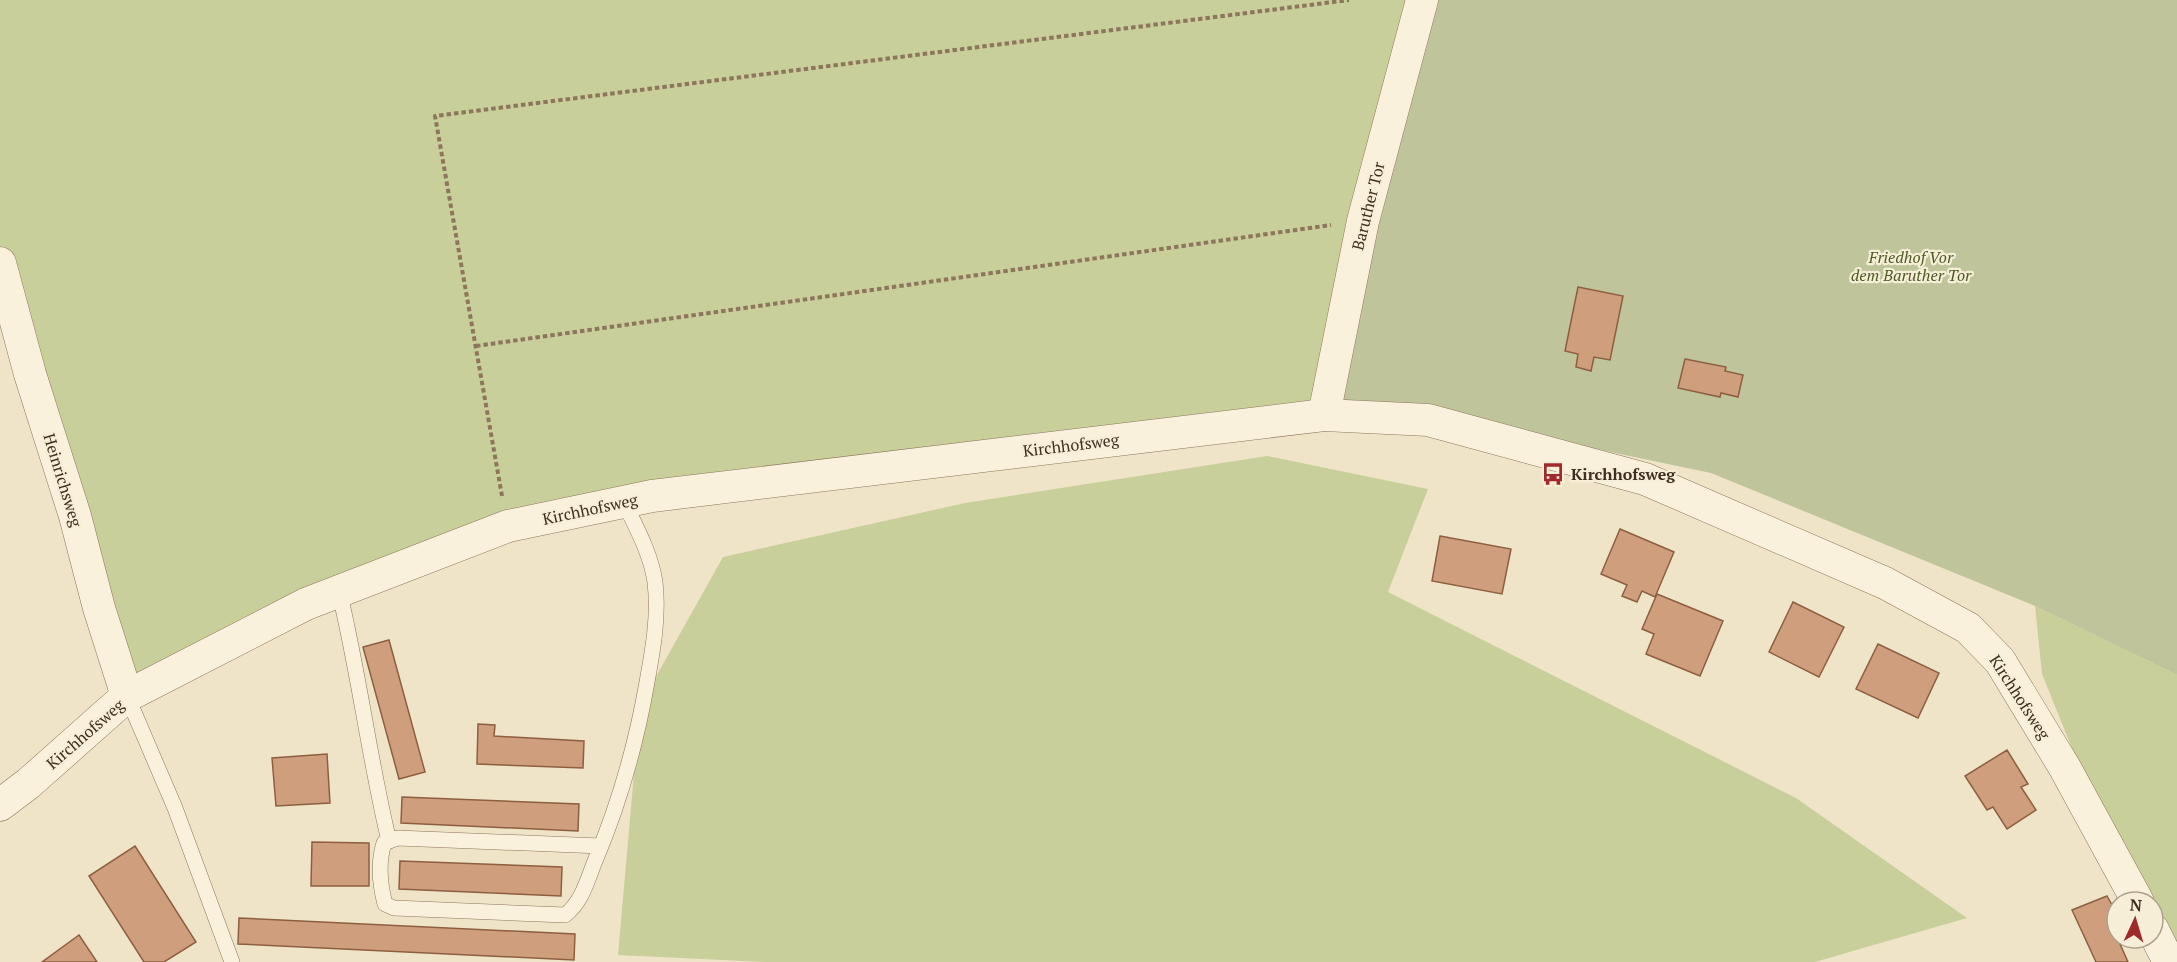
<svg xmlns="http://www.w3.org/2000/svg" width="2177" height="962" font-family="'PT Serif',serif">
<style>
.green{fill:#c9cf9b}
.cemetery{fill:#bfc49a}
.building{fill:#cf9f7d;stroke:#8d5f41;stroke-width:1.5}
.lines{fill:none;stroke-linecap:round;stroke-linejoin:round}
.service-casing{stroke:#8d765c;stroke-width:16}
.minor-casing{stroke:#8d765c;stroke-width:33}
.path{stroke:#8d765c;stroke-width:4;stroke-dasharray:4.5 3;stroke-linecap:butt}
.service{stroke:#faf1dc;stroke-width:15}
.minor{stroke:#faf1dc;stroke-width:32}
.labels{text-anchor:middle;stroke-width:4.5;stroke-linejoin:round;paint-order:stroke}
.street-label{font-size:16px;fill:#3d2e20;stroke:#f7eed8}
.park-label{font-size:16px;font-style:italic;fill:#4d5a26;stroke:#f7eed8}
.poi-label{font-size:16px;font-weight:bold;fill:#3d2e20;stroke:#f7eed8;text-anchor:start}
</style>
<rect width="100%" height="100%" fill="#f0e4c8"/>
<g class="green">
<polygon points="0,0 1423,0 1315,411 517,524 127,696 0,263"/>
<polygon points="1267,456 1428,489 1388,592 1796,798 1967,918 1815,962 765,962 618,955 640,705 723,557 965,503"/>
<polygon points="2035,606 2177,675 2177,962 2153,938 2153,902 2134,902 2042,674"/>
</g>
<polygon class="cemetery" points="1423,0 2177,0 2177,675 2035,606 1711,473 1462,421 1315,411"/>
<g class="building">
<polygon points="1578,287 1623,296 1610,360 1594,357 1591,371 1576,367 1578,354 1565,351"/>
<polygon points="1685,359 1726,367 1725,371 1743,375 1738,397 1721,393 1720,397 1678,388"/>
<polygon points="1620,529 1674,552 1655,597 1642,591 1637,602 1622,596 1627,585 1601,574"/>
<polygon points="1440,536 1511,549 1502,594 1432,581"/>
<polygon points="1657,594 1723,621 1700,676 1646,654 1654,634 1642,629"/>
<polygon points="1793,602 1844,627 1819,677 1769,652"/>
<polygon points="389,640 425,772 399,779 363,647"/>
<polygon points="1878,644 1939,673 1918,718 1856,689"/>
<polygon points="478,724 495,725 494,736 584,741 583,768 477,764"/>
<polygon points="2007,750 2028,784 2021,787 2036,810 2007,829 1993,807 1987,810 1965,776"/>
<polygon points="327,754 330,803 276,806 272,758"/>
<polygon points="402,797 579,804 578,831 401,823"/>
<polygon points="312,842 369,843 369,886 311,886"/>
<polygon points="135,846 196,942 164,962 144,962 89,876"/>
<polygon points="400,861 562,867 561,896 399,889"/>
<polygon points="2107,896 2117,914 2117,926 2113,928 2128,962 2096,962 2072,910"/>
<polygon points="239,918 575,934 574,960 238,944"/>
<polygon points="79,935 97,962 42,962"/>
</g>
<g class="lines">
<g class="service-casing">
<g id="service">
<path d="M339,591c20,82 30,167 50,250"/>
<polyline points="127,696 175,808 232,962"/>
<path d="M601,846l-204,-8 -13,5c-6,19 -4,42 1,61l9,4 171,7c17,-13 22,-34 30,-54 25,-59 41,-116 52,-179 6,-33 12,-66 8,-100 -4,-28 -19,-55 -31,-80"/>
</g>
</g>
<g class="minor-casing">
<g id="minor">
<polyline points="0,263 30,374 75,516 99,608 127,696"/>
<polyline points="1324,415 1363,221 1422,0"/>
<polyline points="0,805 29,783 127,696 306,604 508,526 652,496 1324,415 1428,420 1645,479 1885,583 1968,628 2000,661 2065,768 2138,902"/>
<polyline points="2153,930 2169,962"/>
</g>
</g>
<g class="path">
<polyline points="476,346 1331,225"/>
<polyline points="502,496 435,116 1349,0"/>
</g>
<use href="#service" class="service"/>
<use href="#minor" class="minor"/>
</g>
<defs>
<g id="bus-bare" transform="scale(1.8)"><path d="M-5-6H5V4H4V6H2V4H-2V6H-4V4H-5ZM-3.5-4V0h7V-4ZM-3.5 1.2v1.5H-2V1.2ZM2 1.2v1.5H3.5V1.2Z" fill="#9e2a2b" stroke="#f7eed8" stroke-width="2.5" paint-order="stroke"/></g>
</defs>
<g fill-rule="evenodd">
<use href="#bus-bare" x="1553" y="474"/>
</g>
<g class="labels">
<g class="street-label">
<text transform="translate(1368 206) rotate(-76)" y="6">Baruther Tor</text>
<text transform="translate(1071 445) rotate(-7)" y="6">Kirchhofsweg</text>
<text transform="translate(63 480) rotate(73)" y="6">Heinrichsweg</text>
<text transform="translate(590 509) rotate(-12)" y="6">Kirchhofsweg</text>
<text transform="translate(2020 697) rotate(57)" y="6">Kirchhofsweg</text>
<text transform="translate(85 734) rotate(-41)" y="6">Kirchhofsweg</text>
</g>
<g class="park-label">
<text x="1911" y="263">Friedhof Vor<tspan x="1911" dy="18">dem Baruther Tor</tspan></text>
</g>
<g class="poi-label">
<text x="1571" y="480">Kirchhofsweg</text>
</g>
</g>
<g transform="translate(2135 920) rotate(4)"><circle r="28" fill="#f7eed8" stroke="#ada18e" stroke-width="1.5"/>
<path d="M0-4.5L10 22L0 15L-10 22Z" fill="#9e2a2b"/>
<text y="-9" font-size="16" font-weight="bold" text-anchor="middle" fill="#3d2e20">N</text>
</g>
</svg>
